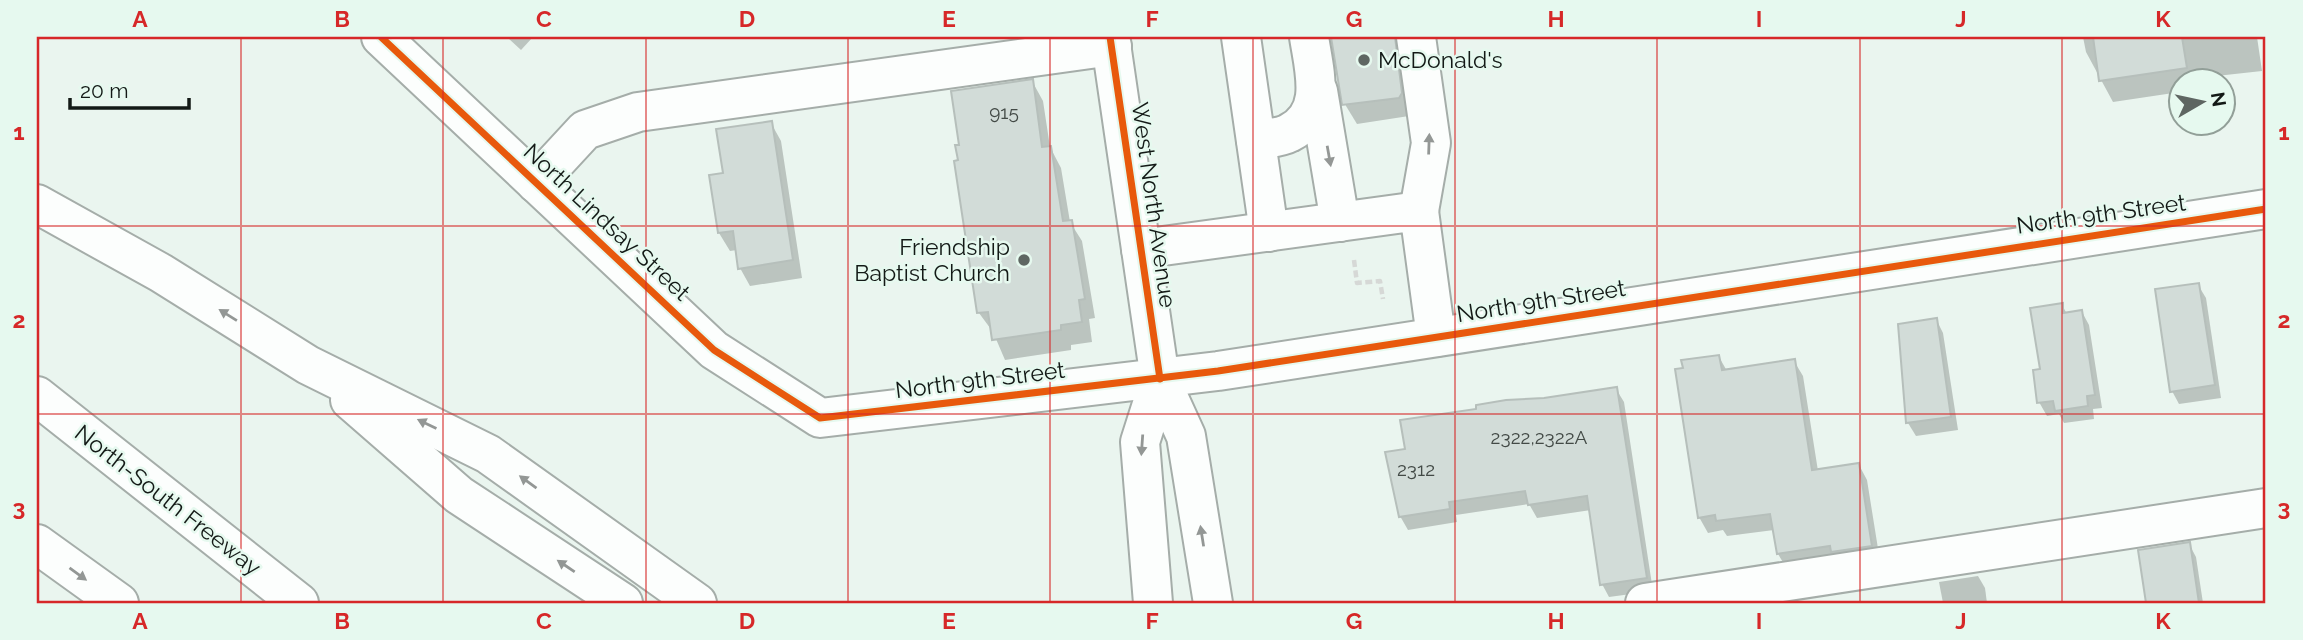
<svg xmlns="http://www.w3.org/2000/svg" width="2303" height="640" font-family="Raleway,sans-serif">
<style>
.shadow{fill:#0003}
.building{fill:#d2dcd8;stroke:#b6bfbb;stroke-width:2}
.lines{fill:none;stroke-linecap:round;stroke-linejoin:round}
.minor-casing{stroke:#a5ada9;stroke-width:42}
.major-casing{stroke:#a5ada9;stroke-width:42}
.highway-casing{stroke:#a5ada9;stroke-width:42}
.path{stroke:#d6d8d6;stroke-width:4.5;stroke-dasharray:7 3.5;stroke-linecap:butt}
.minor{stroke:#fcfefd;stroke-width:38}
.major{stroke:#fcfefd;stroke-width:38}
.highway{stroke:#fcfefd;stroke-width:38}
.cycleway-casing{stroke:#e6f9ef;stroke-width:11}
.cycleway{stroke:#e8590c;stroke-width:7}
.oneway{fill:#939795}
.grid{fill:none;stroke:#d62828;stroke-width:2;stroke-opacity:0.55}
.poi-dot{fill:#5e6662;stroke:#e6f9ef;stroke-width:2.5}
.labels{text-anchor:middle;stroke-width:5;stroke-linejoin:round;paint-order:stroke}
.number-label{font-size:19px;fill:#434a46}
.poi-label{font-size:23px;fill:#131916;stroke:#e6f9ef;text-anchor:start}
.street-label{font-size:23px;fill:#131916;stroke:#e6f9ef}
.neatline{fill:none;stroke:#d62828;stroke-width:2.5}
.grid-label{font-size:23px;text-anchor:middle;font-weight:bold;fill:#d62828}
</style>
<rect width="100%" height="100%" fill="#eaf5ef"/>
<g class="shadow">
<polygon points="507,37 533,37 521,50"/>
<polygon points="1332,37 1409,37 1409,116 1357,124 1346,106 1339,81"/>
<polygon points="2083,37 2257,37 2262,71 2180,80 2180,92 2113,102 2086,52"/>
<polygon points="1032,81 1043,101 1050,147 1061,168 1070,222 1082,241 1095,318 1089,319 1092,342 1071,345 1071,350 1005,360 993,332 979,313"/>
<polygon points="771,123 781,141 802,278 750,286 740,268 737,250 730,251 719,233 725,174"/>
<polygon points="2198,285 2206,298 2221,398 2179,404 2172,391"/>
<polygon points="2062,305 2067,314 2082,312 2089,325 2102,408 2093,409 2094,419 2064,423 2059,414 2047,416 2039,402 2042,370"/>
<polygon points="1936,319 1943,333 1958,430 1916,436 1908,423 1900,325"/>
<polygon points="1719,357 1727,371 1794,361 1803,376 1818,471 1859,465 1867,480 1880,561 1787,569 1778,554 1774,530 1727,536 1723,530 1708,533 1699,517"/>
<polygon points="1616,389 1624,402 1653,591 1609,597 1602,584 1591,510 1537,518 1529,504 1456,515 1457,522 1408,530 1400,516 1407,451 1544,400"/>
<polygon points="2189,544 2196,557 2203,603 2149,603 2140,551"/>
<polygon points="1978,576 1985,588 1987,603 1943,603 1939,582"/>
</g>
<g class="building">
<polygon points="1331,37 1395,37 1402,93 1399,98 1342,105"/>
<polygon points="2093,37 2182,37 2187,68 2099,81"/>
<polygon points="1033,79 1042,147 1051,146 1063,221 1072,220 1085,299 1079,300 1082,322 1061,325 1061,330 992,340 988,312 977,313 954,161 958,160 955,145 959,145 951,91"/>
<polygon points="772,121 793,260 738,269 733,231 718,233 709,175 723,173 716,129"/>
<polygon points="2199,283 2215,385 2170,392 2155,289"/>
<polygon points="2063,303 2063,313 2082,310 2095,395 2087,396 2088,406 2055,411 2053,401 2037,403 2033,370 2040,369 2030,308"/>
<polygon points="1937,318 1951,417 1906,423 1898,324"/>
<polygon points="1719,355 1722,370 1795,359 1812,470 1859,463 1872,546 1831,552 1830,546 1777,554 1770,514 1716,521 1715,515 1698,518 1675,369 1683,368 1681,360"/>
<polygon points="1617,387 1647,578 1600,585 1587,496 1528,505 1525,491 1449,502 1450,509 1399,517 1385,452 1405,449 1400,420 1476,409 1476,405 1506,400 1544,398"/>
<polygon points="2190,542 2199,603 2146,603 2138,550"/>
</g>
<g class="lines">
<g class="minor-casing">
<g id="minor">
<polyline points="381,37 714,350 820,418 1218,371 2266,209"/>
<polyline points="1241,37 1269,232"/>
<polyline points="1416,37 1431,143 1419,211"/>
<polyline points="1318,91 1340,222"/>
<path d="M1256,140c10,-2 24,-2 33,-7 39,-19 25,-63 20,-96"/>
<polyline points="536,183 585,130 638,112 1112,46"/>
<polyline points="1141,249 1419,211 1436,337"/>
<polyline points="1645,603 2266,508"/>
</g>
</g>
<g class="major-casing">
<g id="major">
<polyline points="1110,37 1160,379 1186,436 1213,603"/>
<polyline points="1153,603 1140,442 1160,379"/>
</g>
</g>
<g class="highway-casing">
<g id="highway">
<polyline points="37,204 161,273 308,365 488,454 697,603"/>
<polyline points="37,396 299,603"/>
<polyline points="350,400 459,495 623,603"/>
<polyline points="37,544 119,603"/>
</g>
</g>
<polyline class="path" points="1354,260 1357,283 1380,281 1383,299"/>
<use href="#minor" class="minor"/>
<use href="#major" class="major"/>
<use href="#highway" class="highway"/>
<g class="cycleway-casing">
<g id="cycleway">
<polyline points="381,37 714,350 820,418 1218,371 2266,209"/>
<polyline points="1110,37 1160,379"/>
</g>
</g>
<use href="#cycleway" class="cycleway"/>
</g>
<defs><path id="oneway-solid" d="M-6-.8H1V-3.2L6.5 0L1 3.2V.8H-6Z" transform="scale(1.75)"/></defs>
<g class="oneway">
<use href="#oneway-solid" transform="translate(1429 144) rotate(-88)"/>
<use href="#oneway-solid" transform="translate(1329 156) rotate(80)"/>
<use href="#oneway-solid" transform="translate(228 315) rotate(-148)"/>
<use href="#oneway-solid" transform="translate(427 424) rotate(-154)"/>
<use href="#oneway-solid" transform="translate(1142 445) rotate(94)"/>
<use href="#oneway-solid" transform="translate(528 482) rotate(-144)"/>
<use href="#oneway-solid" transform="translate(1202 536) rotate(-99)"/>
<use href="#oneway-solid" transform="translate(566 566) rotate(-146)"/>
<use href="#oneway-solid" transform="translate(78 574) rotate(36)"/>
</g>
<path class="grid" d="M241,37v566M443,37v566M646,37v566M848,37v566M1050,37v566M1253,37v566M1455,37v566M1657,37v566M1860,37v566M2062,37v566M37,226h2229M37,414h2229"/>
<g class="poi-dot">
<circle cx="1364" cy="60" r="7"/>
<circle cx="1024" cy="260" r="7"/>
</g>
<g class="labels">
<g class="number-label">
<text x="1004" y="119">915</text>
<text x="1539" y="444">2322,2322A</text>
<text x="1416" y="476">2312</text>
</g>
<g class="poi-label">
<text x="1378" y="68">McDonald's</text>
<text x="1010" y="255" text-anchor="end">Friendship<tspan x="1010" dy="26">Baptist Church</tspan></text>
</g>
<g class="street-label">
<text transform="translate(1154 205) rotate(82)" y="8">West North Avenue</text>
<text transform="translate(2101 214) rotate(-8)" y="8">North 9th Street</text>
<text transform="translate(607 222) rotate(43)" y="8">North Lindsay Street</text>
<text transform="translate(1541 301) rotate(-9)" y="8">North 9th Street</text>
<text transform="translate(980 380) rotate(-7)" y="8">North 9th Street</text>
<text transform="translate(168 500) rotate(38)" y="8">North-South Freeway</text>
</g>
</g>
<rect width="2303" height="640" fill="none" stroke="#e6f9ef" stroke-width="77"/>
<g transform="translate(2202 102) rotate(81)"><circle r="33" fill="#e6f9ef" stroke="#929f98" stroke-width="2"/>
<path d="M0-5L12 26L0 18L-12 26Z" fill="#5e6662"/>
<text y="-10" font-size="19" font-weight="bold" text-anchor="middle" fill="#131916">N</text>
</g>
<path d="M70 98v10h119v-10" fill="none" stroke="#131916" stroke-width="3.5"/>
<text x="80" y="98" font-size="21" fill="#131916" stroke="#e6f9ef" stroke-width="5" paint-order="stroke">20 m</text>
<rect x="38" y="38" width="2226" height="564" class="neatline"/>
<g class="grid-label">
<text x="140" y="27">A</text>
<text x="342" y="27">B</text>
<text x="544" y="27">C</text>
<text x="747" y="27">D</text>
<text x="949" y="27">E</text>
<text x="1152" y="27">F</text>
<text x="1354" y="27">G</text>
<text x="1556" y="27">H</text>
<text x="1759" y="27">I</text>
<text x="1961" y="27">J</text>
<text x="2163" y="27">K</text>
<text x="19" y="140">1</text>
<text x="2284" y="140">1</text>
<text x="19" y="328">2</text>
<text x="2284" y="328">2</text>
<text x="19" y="516">3</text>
<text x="2284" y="516">3</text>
<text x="140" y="629">A</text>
<text x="342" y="629">B</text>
<text x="544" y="629">C</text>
<text x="747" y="629">D</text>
<text x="949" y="629">E</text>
<text x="1152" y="629">F</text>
<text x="1354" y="629">G</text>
<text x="1556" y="629">H</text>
<text x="1759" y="629">I</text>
<text x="1961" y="629">J</text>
<text x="2163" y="629">K</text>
</g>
</svg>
